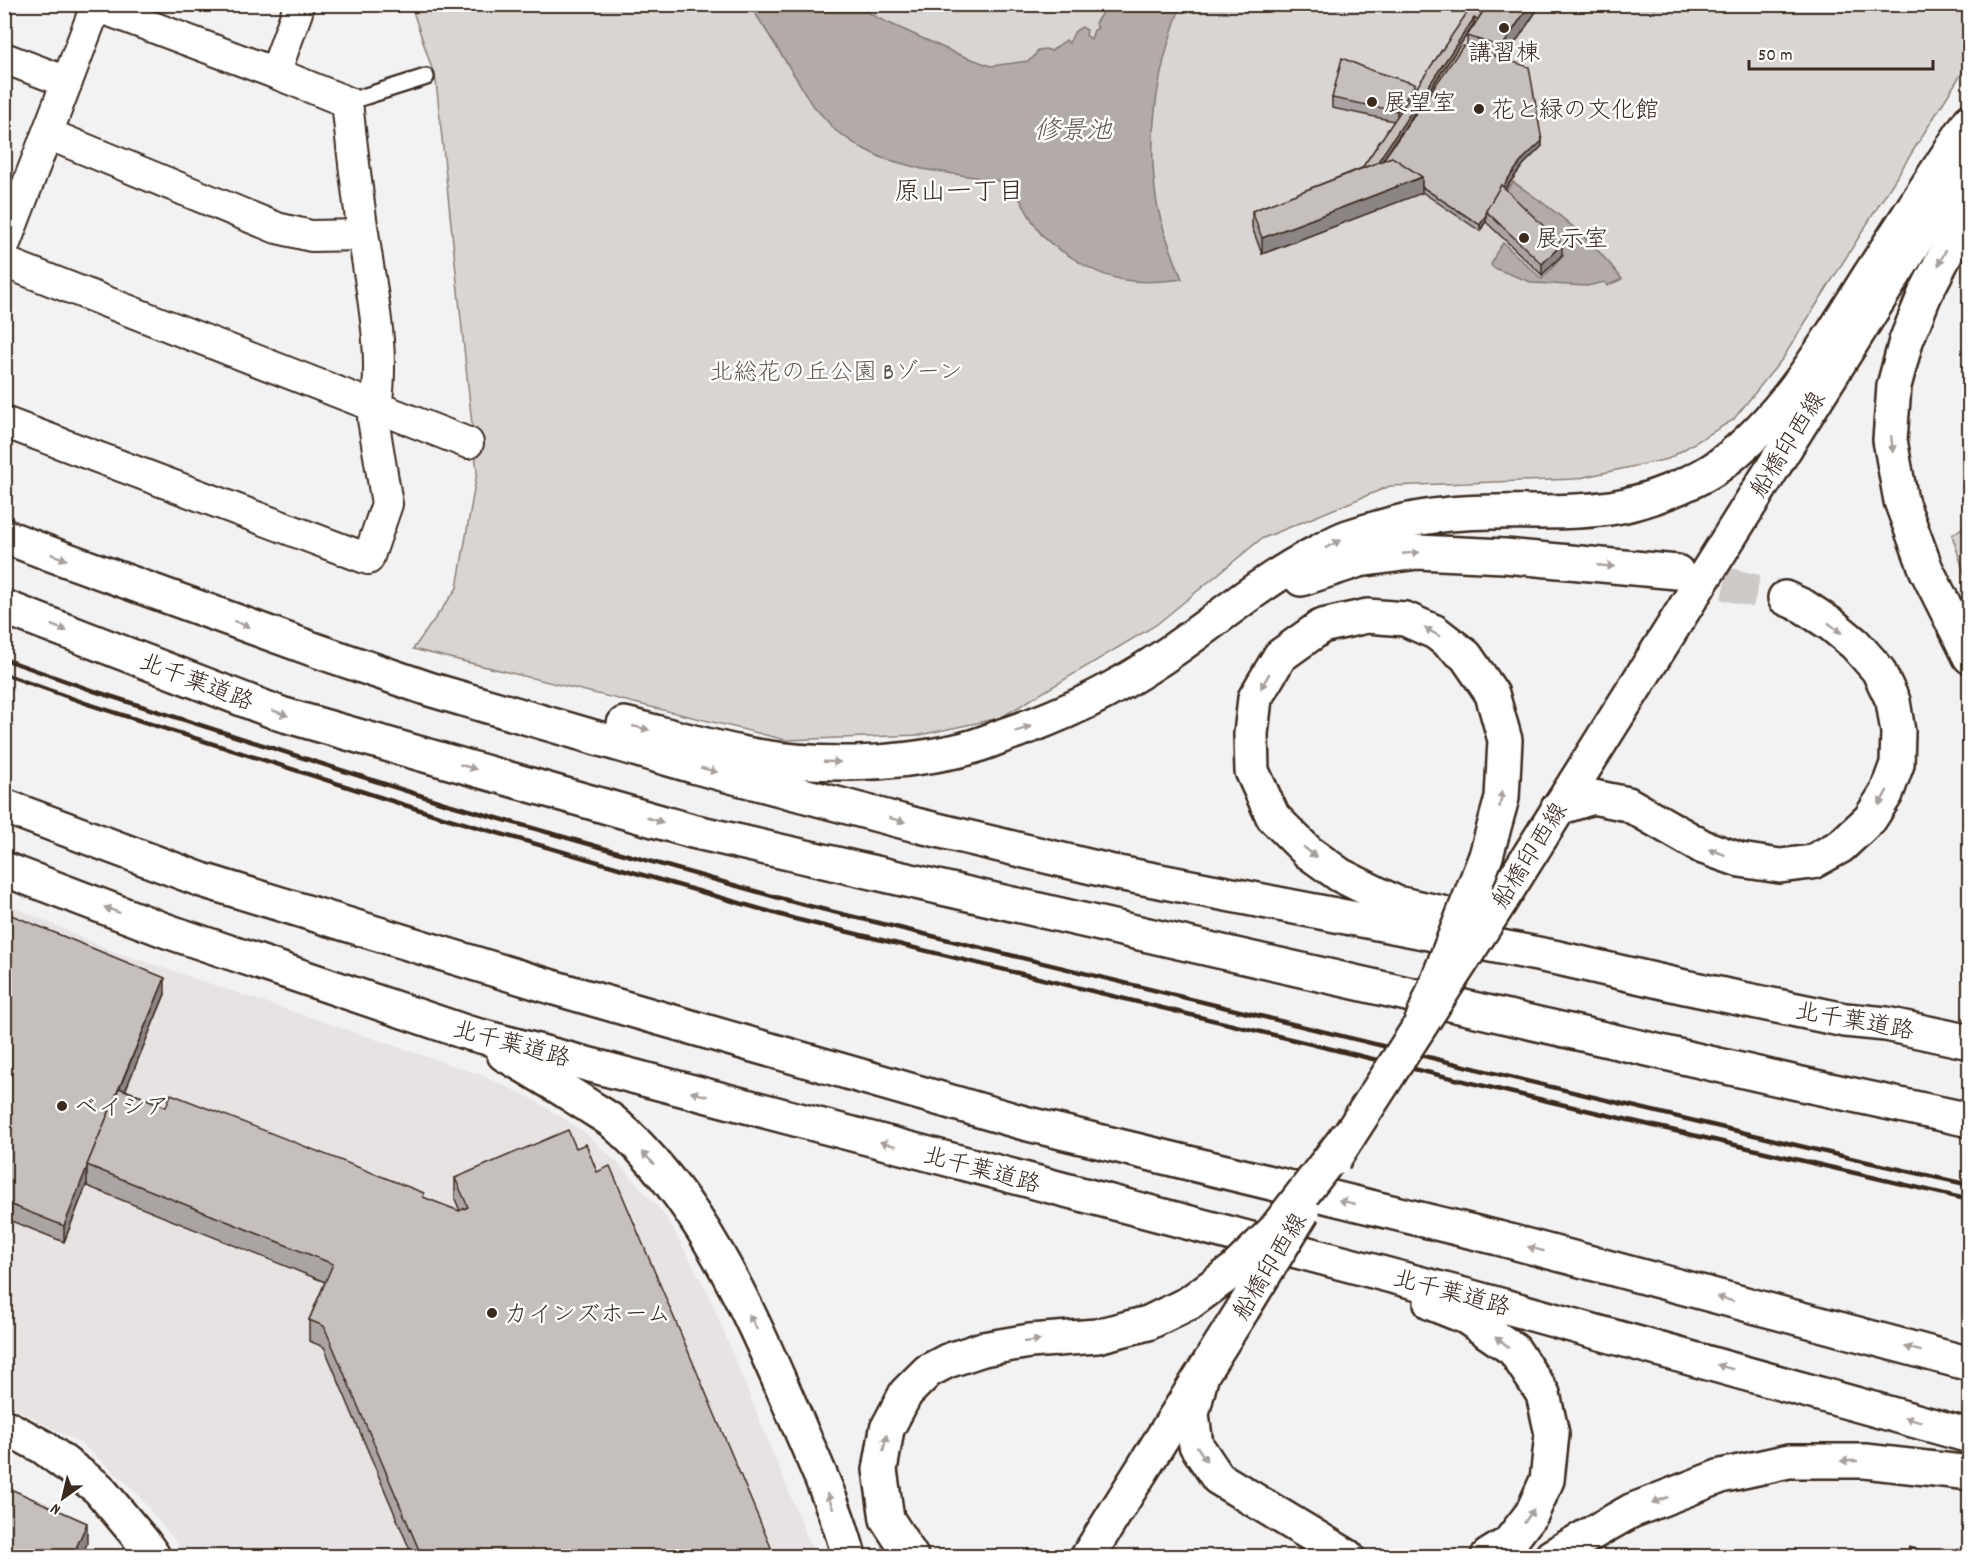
<svg xmlns="http://www.w3.org/2000/svg" width="1974" height="1561" font-family="Dekko,'Klee One',sans-serif">
<style>
.built{fill:#e6e3e2}
.green{fill:#d8d5d2;stroke:#8a8078;stroke-width:1.5}
.water{fill:#b2aba7;stroke:#827770;stroke-width:1.5}
.lines{fill:none;stroke-linecap:round;stroke-linejoin:round}
.highway-tunnel{stroke:#cecac8;stroke-width:33;stroke-dasharray:33 16;stroke-linecap:butt}
.lane-casing{stroke:#3b2a1e;stroke-width:20}
.street-casing{stroke:#3b2a1e;stroke-width:34}
.secondary-casing{stroke:#3b2a1e;stroke-width:38}
.primary-casing{stroke:#3b2a1e;stroke-width:38}
.highway-casing{stroke:#3b2a1e;stroke-width:38}
.lane{stroke:#fff;stroke-width:15}
.street{stroke:#fff;stroke-width:30}
.secondary{stroke:#fff;stroke-width:33}
.primary{stroke:#fff;stroke-width:33}
.highway{stroke:#fff;stroke-width:33}
.rail{stroke:#3b2a1e;stroke-width:4.5}
.primary-bridge-casing{stroke:#3b2a1e;stroke-width:38;stroke-linecap:butt}
.highway-bridge-casing{stroke:#3b2a1e;stroke-width:38;stroke-linecap:butt}
.primary-bridge{stroke:#fff;stroke-width:33}
.highway-bridge{stroke:#fff;stroke-width:33}
.wall{fill:#aaa5a3;stroke:#3b2a1e;stroke-width:1.5;fill-rule:evenodd}
.shaded-wall{fill:#8b8684;stroke:#3b2a1e;stroke-width:1.5}
.building{fill:#c6c0bd;stroke:#3b2a1e;stroke-width:1.5}
.oneway{fill:#a79f9a}
.poi-dot{fill:#3b2a1e;stroke:#fff;stroke-width:2}
.labels{text-anchor:middle;stroke-width:5;stroke-linejoin:round;paint-order:stroke}
.poi-label{font-size:24px;fill:#3b2a1e;stroke:#fff;text-anchor:start}
.park-label{font-size:24px;fill:#62554b;stroke:#fff}
.street-label{font-size:24px;fill:#3b2a1e;stroke:#fff}
.water-label{font-size:26px;font-style:italic;fill:#65574e;stroke:#fff}
.neighbourhood-label{font-size:26px;fill:#3b2a1e;stroke:#fff}
</style>
<rect width="100%" height="100%" fill="#f3f2f2"/>
<filter id="ink" filterUnits="userSpaceOnUse"><feTurbulence type="fractalNoise" baseFrequency=".0167" numOctaves="2"/><feDisplacementMap in="SourceGraphic" scale="12" xChannelSelector="R" yChannelSelector="G"/><feConvolveMatrix kernelMatrix="1 2 1 2 8 2 1 2 1" color-interpolation-filters="sRGB"/></filter>
<g filter="url(#ink)">
<polygon class="built" points="5,903 110,950 481,1075 533,1099 583,1131 628,1173 667,1218 708,1293 815,1556 185,1556 173,1538 133,1489 82,1444 5,1403"/>
<g class="green">
<polygon points="1969,4 1970,60 1783,358 1733,420 1668,459 1575,479 1390,486 1261,539 1156,625 1000,718 920,735 786,740 413,649 457,588 477,472 436,81 411,5"/>
<polygon points="1969,523 1969,588 1952,535"/>
</g>
<g class="water">
<path d="M750,5h104l26,14 75,34 36,13 37,-5 5,-3 5,-8 8,-1 5,2 15,-11 3,3 6,-12 7,-4 5,3 -1,5 5,4 3,-9 4,-2 -3,-5 11,-16 5,1 3,-3h67c-24,64 -35,131 -24,199 5,26 16,51 25,75 -45,6 -73,4 -111,-22 -11,-7 -25,-15 -32,-26 -10,-14 -18,-30 -26,-45l-7,-4 -84,-13 -40,-11 -22,-11 -24,-16 -26,-29 -12,-21z"/>
<path d="M1513,182c41,27 79,57 109,97l-15,7 -2,-4 -18,4 -54,-3 -39,-15 -3,-3 5,-12 7,-10 39,36 22,-24 -61,-60z"/>
</g>
<g class="lines">
<polyline class="highway-tunnel" points="1677,572 1785,598"/>
<g class="lane-casing">
<polyline id="lane" points="347,102 426,77"/>
</g>
<g class="street-casing">
<g id="street">
<path d="M91,4l184,69 72,29c5,46 10,92 17,137 8,56 21,112 12,168l92,36"/>
<polyline points="4,58 67,82"/>
<polyline points="275,73 297,12 297,4"/>
<polyline points="48,134 277,228 311,236 363,235"/>
<polyline points="4,246 96,6"/>
<polyline points="4,262 376,407 373,419 387,504 368,559 4,422"/>
</g>
</g>
<g class="secondary-casing">
<polyline id="secondary" points="4,1426 43,1447 98,1488 144,1543 153,1556"/>
</g>
<g class="primary-casing">
<g id="primary">
<polyline points="1500,902 1970,154"/>
<polyline points="1088,1556 1243,1309"/>
</g>
</g>
<g class="highway-casing">
<g id="highway">
<polyline points="1970,207 1925,294 1906,341 1894,386 1890,440 1901,501 1926,569 1970,657"/>
<polyline points="4,536 48,553 318,651 429,689 693,766 916,825 1113,872 1558,958 1685,987 1845,1020 1886,1024 1970,1042"/>
<polyline points="1301,579 1359,560 1417,552 1505,556 1677,572"/>
<polyline points="4,607 281,714 692,831 1797,1083 1970,1120"/>
<path d="M624,724c44,11 88,24 132,32 65,11 136,9 200,-5 16,-3 31,-9 46,-15 59,-20 106,-42 158,-77 51,-34 97,-75 152,-104 12,-6 24,-14 36,-18 30,-10 63,-19 94,-22 56,-7 112,1 168,-7 21,-3 42,-10 62,-18 17,-7 35,-15 49,-26 66,-50 105,-120 148,-188 34,-52 67,-104 101,-155"/>
<polyline points="4,806 202,880 555,988 1024,1123 1498,1238 1970,1364"/>
<polyline points="1558,808 1593,797 1628,804 1703,847 1740,860 1780,866 1812,862 1841,846 1870,819 1886,794 1897,764 1898,732 1893,701 1878,670 1855,644 1832,625 1803,606 1785,598"/>
<polyline points="4,869 167,931 465,1032 1464,1295 1970,1436"/>
<polyline points="1456,916 1396,903 1340,875 1308,852 1273,817 1252,771 1251,734 1255,698 1280,656 1322,626 1367,616 1405,619 1435,632 1466,656 1492,694 1505,740 1502,798 1486,856"/>
<path d="M504,1054c26,15 52,31 77,47 10,7 21,13 31,20 88,75 136,188 181,291 20,47 43,95 56,144"/>
<polyline points="1431,1303 1466,1317 1514,1350 1543,1394 1552,1434 1547,1480 1532,1513 1509,1543 1488,1556"/>
<polyline points="1201,1378 1192,1414 1196,1445 1218,1478 1347,1556"/>
<polyline points="911,1556 887,1519 880,1470 887,1429 906,1393 928,1371 947,1361 983,1349 1030,1341 1097,1336 1148,1323 1189,1303"/>
<polyline points="1552,1556 1631,1511 1721,1476 1789,1461 1865,1461 1970,1473"/>
</g>
</g>
<use href="#lane" class="lane"/>
<use href="#street" class="street"/>
<use href="#secondary" class="secondary"/>
<use href="#primary" class="primary"/>
<use href="#highway" class="highway"/>
<g class="rail">
<polyline points="4,659 91,690 444,803 797,903 1514,1078 1863,1161 1970,1185"/>
<polyline points="4,674 88,704 439,816 795,919 1509,1092 1970,1200"/>
</g>
<g class="primary-bridge-casing">
<g id="primary-bridge">
<polyline points="1334,1159 1500,902"/>
<polyline points="1243,1309 1303,1211"/>
</g>
</g>
<g class="highway-bridge-casing">
<g id="highway-bridge">
<polyline points="1422,1021 1486,856"/>
<polyline points="1189,1303 1234,1270 1274,1231 1348,1135"/>
</g>
</g>
<use href="#primary-bridge" class="primary-bridge"/>
<use href="#highway-bridge" class="highway-bridge"/>
</g>
<g class="wall">
<path d="M1473,4h68l-37,55 38,87 -18,18 -19,25 57,66 -20,20 -56,-53v-1l-6,10 -58,-39 -160,62 -10,-27v-16l110,-43 32,-47 -62,-13v-10l83,-7zM1474,24h1l-8,12v12l-84,112 -1,1z"/>
<polygon points="4,912 165,994 125,1090 166,1107 424,1198 459,1211 460,1211 455,1199 455,1178 576,1148 597,1172 775,1557 413,1557 324,1347 309,1341 309,1320 325,1282 87,1186 87,1183 64,1242 4,1218"/>
</g>
<g class="shaded-wall">
<polygon points="1530,4 1541,4 1502,63 1502,47"/>
<polygon points="1474,18 1474,24 1368,182 1368,176"/>
<polygon points="1415,84 1415,95 1397,122 1397,111"/>
<polygon points="1542,141 1542,146 1524,164 1507,186 1490,215 1488,213 1507,180 1524,158"/>
<polygon points="1422,177 1422,193 1262,254 1262,238"/>
<polygon points="1486,215 1486,221 1480,231 1480,225"/>
<polygon points="1562,244 1562,255 1542,275 1542,264"/>
<polygon points="165,978 165,994 94,1167 88,1165"/>
<polygon points="87,1167 87,1183 64,1242 64,1226"/>
<polygon points="87,1523 87,1544 81,1557 72,1557"/>
</g>
<g class="building">
<polygon points="1473,4 1488,4 1478,19 1474,18 1377,163 1362,168"/>
<polygon points="1488,4 1530,4 1502,47 1467,36"/>
<polygon points="1463,46 1529,67 1542,141 1524,158 1507,180 1503,187 1501,185 1486,211 1486,215 1480,225 1422,187 1422,177 1392,157 1383,160"/>
<polygon points="1342,58 1373,71 1415,84 1397,111 1332,98"/>
<polygon points="1392,157 1422,177 1262,238 1252,211"/>
<polygon points="1501,185 1562,244 1542,264 1486,211"/>
<polygon points="4,912 165,978 87,1165 87,1167 64,1226 4,1202"/>
<polygon points="119,1088 166,1107 171,1094 424,1193 423,1197 459,1211 468,1207 455,1178 568,1130 576,1148 586,1144 597,1172 610,1166 775,1557 422,1557 324,1326 309,1320 333,1264 87,1165"/>
<polygon points="4,1486 87,1523 72,1557 4,1557"/>
<polygon points="1909,1547 1949,1557 1907,1557"/>
</g>
<defs><path id="oneway-solid" d="M-6-.8H1V-3.2L6.5 0L1 3.2V.8H-6Z" transform="scale(1.5)"/></defs>
<g class="oneway">
<use href="#oneway-solid" transform="translate(1942 258) rotate(116)"/>
<use href="#oneway-solid" transform="translate(1892 444) rotate(84)"/>
<use href="#oneway-solid" transform="translate(1333 544) rotate(-28)"/>
<use href="#oneway-solid" transform="translate(1411 553) rotate(-5)"/>
<use href="#oneway-solid" transform="translate(59 557) rotate(20)"/>
<use href="#oneway-solid" transform="translate(1606 566) rotate(5)"/>
<use href="#oneway-solid" transform="translate(242 624) rotate(20)"/>
<use href="#oneway-solid" transform="translate(59 628) rotate(21)"/>
<use href="#oneway-solid" transform="translate(1835 628) rotate(38)"/>
<use href="#oneway-solid" transform="translate(1432 632) rotate(-151)"/>
<use href="#oneway-solid" transform="translate(1265 681) rotate(120)"/>
<use href="#oneway-solid" transform="translate(280 713) rotate(19)"/>
<use href="#oneway-solid" transform="translate(641 728) rotate(13)"/>
<use href="#oneway-solid" transform="translate(1023 729) rotate(-19)"/>
<use href="#oneway-solid" transform="translate(832 762) rotate(2)"/>
<use href="#oneway-solid" transform="translate(468 767) rotate(16)"/>
<use href="#oneway-solid" transform="translate(709 770) rotate(15)"/>
<use href="#oneway-solid" transform="translate(1883 798) rotate(119)"/>
<use href="#oneway-solid" transform="translate(1501 799) rotate(-80)"/>
<use href="#oneway-solid" transform="translate(655 820) rotate(16)"/>
<use href="#oneway-solid" transform="translate(897 820) rotate(15)"/>
<use href="#oneway-solid" transform="translate(1310 852) rotate(39)"/>
<use href="#oneway-solid" transform="translate(1717 852) rotate(-160)"/>
<use href="#oneway-solid" transform="translate(112 910) rotate(-159)"/>
<use href="#oneway-solid" transform="translate(699 1094) rotate(-165)"/>
<use href="#oneway-solid" transform="translate(888 1144) rotate(-165)"/>
<use href="#oneway-solid" transform="translate(648 1158) rotate(-135)"/>
<use href="#oneway-solid" transform="translate(1347 1202) rotate(-166)"/>
<use href="#oneway-solid" transform="translate(1536 1249) rotate(-165)"/>
<use href="#oneway-solid" transform="translate(1725 1299) rotate(-165)"/>
<use href="#oneway-solid" transform="translate(753 1322) rotate(-118)"/>
<use href="#oneway-solid" transform="translate(1032 1341) rotate(-6)"/>
<use href="#oneway-solid" transform="translate(1502 1342) rotate(-145)"/>
<use href="#oneway-solid" transform="translate(1913 1349) rotate(-165)"/>
<use href="#oneway-solid" transform="translate(1725 1367) rotate(-164)"/>
<use href="#oneway-solid" transform="translate(1913 1420) rotate(-164)"/>
<use href="#oneway-solid" transform="translate(885 1443) rotate(-79)"/>
<use href="#oneway-solid" transform="translate(1202 1454) rotate(56)"/>
<use href="#oneway-solid" transform="translate(1849 1461) rotate(180)"/>
<use href="#oneway-solid" transform="translate(1660 1500) rotate(159)"/>
<use href="#oneway-solid" transform="translate(830 1501) rotate(-111)"/>
<use href="#oneway-solid" transform="translate(1529 1516) rotate(-56)"/>
</g>
</g>
<g class="poi-dot">
<circle cx="1504" cy="28" r="6"/>
<circle cx="1372" cy="102" r="6"/>
<circle cx="1479" cy="109" r="6"/>
<circle cx="1524" cy="238" r="6"/>
<circle cx="62" cy="1106" r="6"/>
<circle cx="492" cy="1313" r="6"/>
</g>
<g class="labels">
<g class="poi-label">
<text x="1504" y="60" text-anchor="middle">講習棟</text>
<text x="1384" y="110">展望室</text>
<text x="1491" y="117">花と緑の文化館</text>
<text x="1536" y="246">展示室</text>
<text x="74" y="1114">ベイシア</text>
<text x="504" y="1321">カインズホーム</text>
</g>
<g class="park-label">
<text x="836" y="379">北総花の丘公園 Bゾーン</text>
</g>
<g class="street-label">
<text transform="translate(1787 444) rotate(-58)" y="8">船橋印西線</text>
<text transform="translate(197 681) rotate(21)" y="8">北千葉道路</text>
<text transform="translate(1529 855) rotate(-58)" y="8">船橋印西線</text>
<text transform="translate(1855 1020) rotate(10)" y="8">北千葉道路</text>
<text transform="translate(512 1043) rotate(15)" y="8">北千葉道路</text>
<text transform="translate(982 1169) rotate(15)" y="8">北千葉道路</text>
<text transform="translate(1269 1266) rotate(-59)" y="8">船橋印西線</text>
<text transform="translate(1452 1292) rotate(15)" y="8">北千葉道路</text>
</g>
<g class="water-label">
<text x="1073" y="138">修景池</text>
</g>
<g class="neighbourhood-label">
<text x="959" y="199">原山一丁目</text>
</g>
</g>
<rect width="1974" height="1561" fill="none" stroke="#fff" stroke-width="24"/>
<rect x="12" y="12" width="1950" height="1537" fill="none" stroke="#3b2a1e" stroke-width="2" filter="url(#ink)"/>
<g transform="translate(63 1498) rotate(214)" stroke="#ffffff" stroke-width="4.5" paint-order="stroke">
<path d="M0-4.5L10 22L0 15L-10 22Z" fill="#3b2a1e"/>
<text y="-9" font-size="16" font-weight="bold" text-anchor="middle" fill="#3b2a1e">N</text>
</g>
<path d="M1749 60v9h184v-9" fill="none" stroke="#3b2a1e" stroke-width="3"/>
<text x="1758" y="60" font-size="18" fill="#3b2a1e" stroke="#ffffff" stroke-width="4.5" paint-order="stroke">50 m</text>
</svg>
